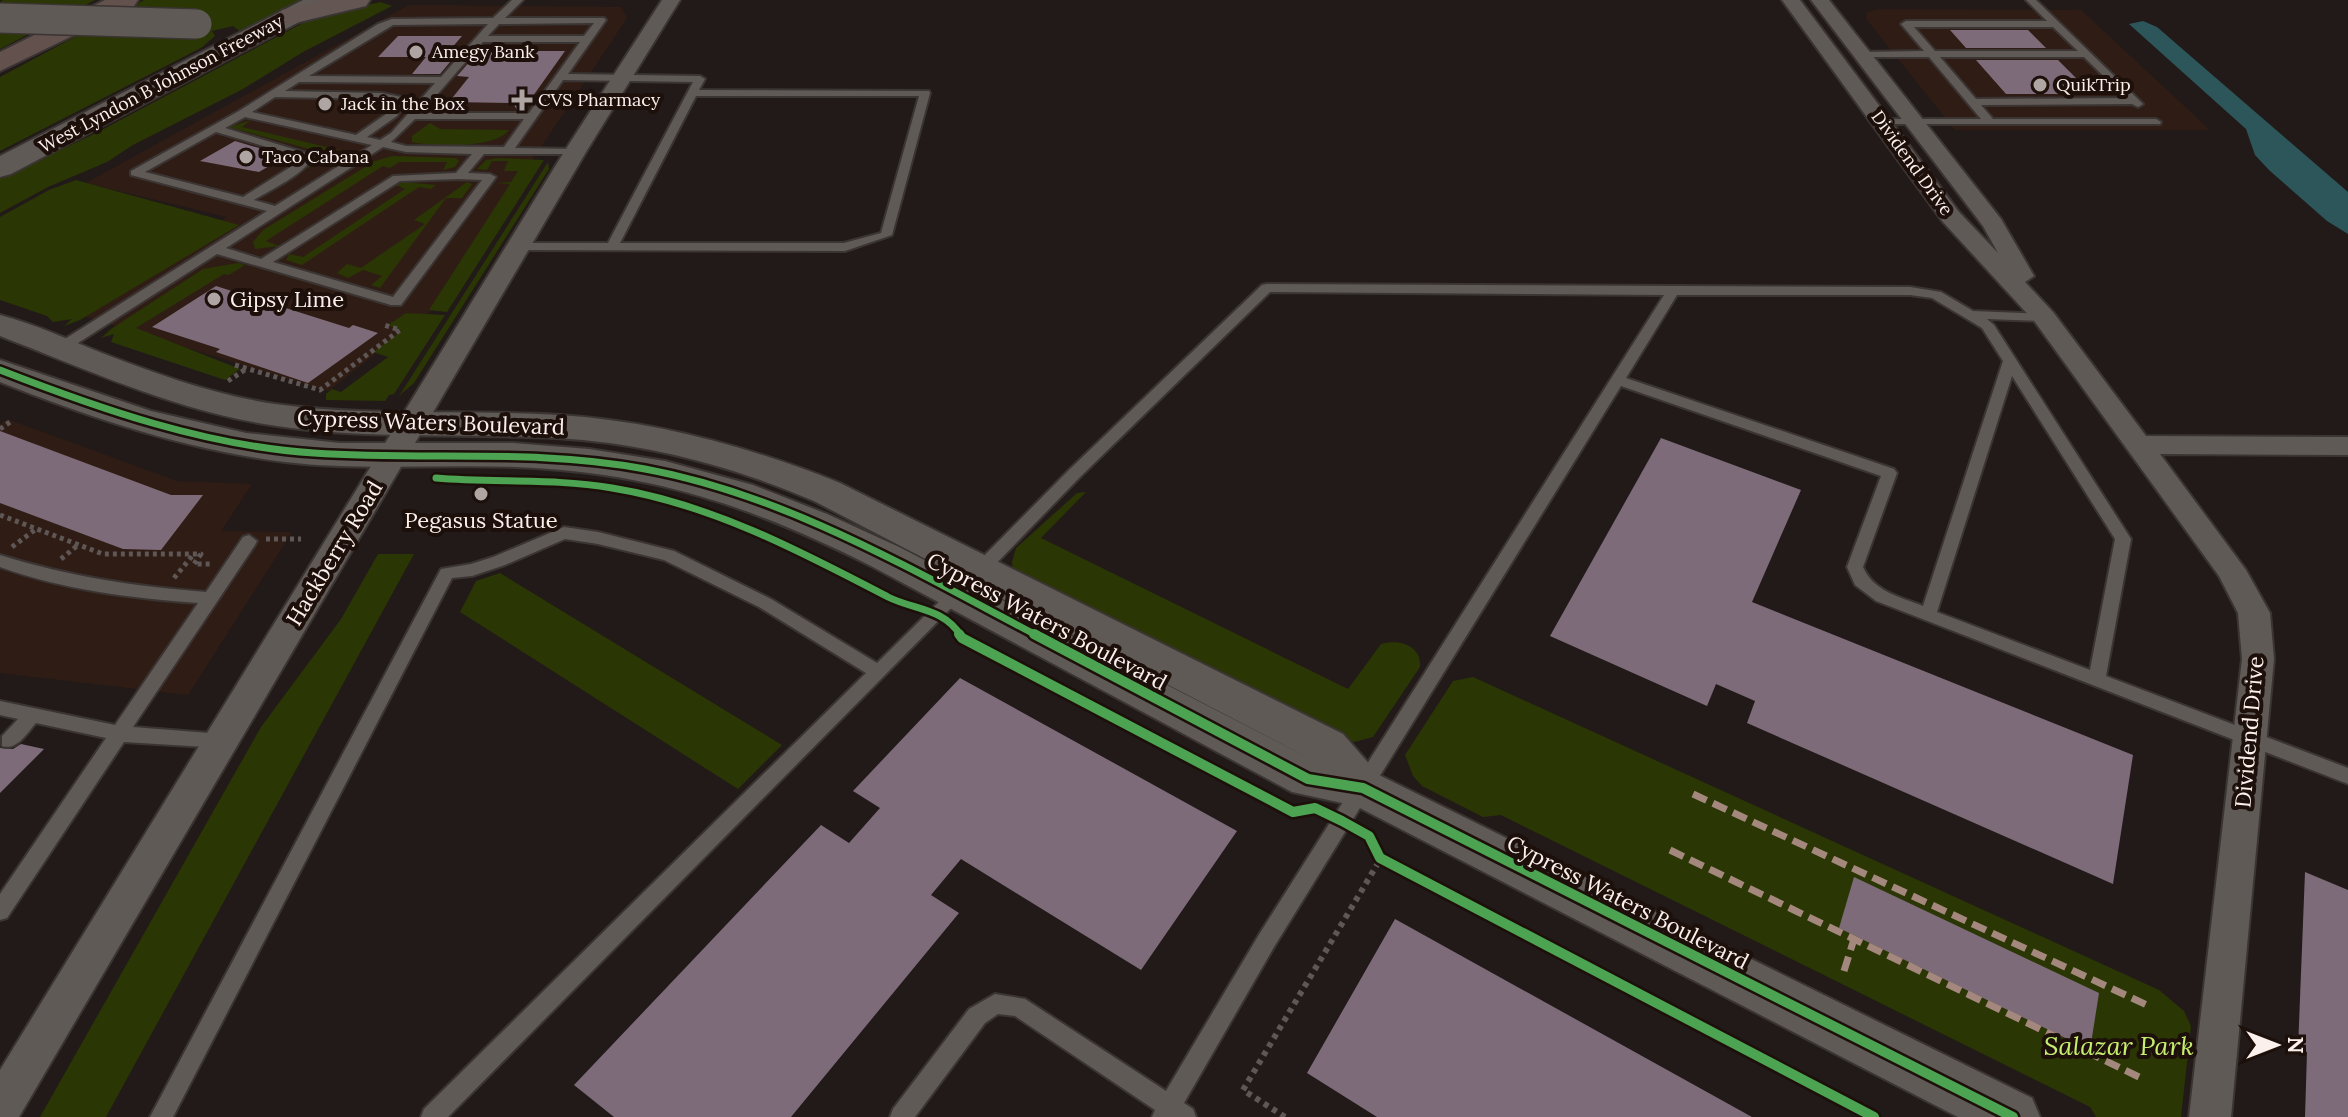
<svg xmlns="http://www.w3.org/2000/svg" width="2348" height="1117" font-family="Lora,serif">
<style>
.built{fill:#2f1d15}
.green{fill:#2a3604}
.water{fill:#2c5659}
.building{fill:#7d6b79}
.lines{fill:none;stroke-linecap:round;stroke-linejoin:round}
.service-casing{stroke:#3a3432;stroke-width:4}
.minor-casing{stroke:#3a3432;stroke-width:4}
.tertiary-casing{stroke:#3a3432;stroke-width:4}
.secondary-casing{stroke:#3a3432;stroke-width:4}
.primary-casing{stroke:#3a3432;stroke-width:4}
.motorway-casing{stroke:#3a3432;stroke-width:4}
.path-far1{stroke:#5e5755;stroke-width:5;stroke-dasharray:4 4;stroke-linecap:butt}
.path{stroke:#5e5755;stroke-width:6;stroke-dasharray:5 5;stroke-linecap:butt}
.service{fill:#605a57;fill-rule:evenodd}
.minor{fill:#605a57;fill-rule:evenodd}
.tertiary{fill:#605a57;fill-rule:evenodd}
.secondary{fill:#605a57;fill-rule:evenodd}
.primary{fill:#635653;fill-rule:evenodd}
.motorway{fill:#62514c;fill-rule:evenodd}
.secondary-bridge-casing{stroke:#3a3432;stroke-width:32;stroke-linecap:butt}
.secondary-bridge{stroke:#605a57;stroke-width:29}
.quiet{stroke:#a5887d;stroke-width:7;stroke-dasharray:15 7;stroke-linecap:butt}
.cycleway-far1-casing{stroke:#1d0f0a;stroke-width:12}
.cycleway-casing{stroke:#1d0f0a;stroke-width:15}
.cycleway-far1{stroke:#4ca352;stroke-width:7}
.cycleway{stroke:#4ca352;stroke-width:10}
.poi-dot{fill:#afa5a2;stroke:#1d0f0a;stroke-width:3}
.labels{text-anchor:middle;stroke-width:8;stroke-linejoin:round;paint-order:stroke}
.far-poi-label{font-size:18px;fill:#fbf0ec;stroke:#1d0f0a;text-anchor:start}
.far-street-label{font-size:18px;fill:#fbf0ec;stroke:#1d0f0a}
.poi-label{font-size:22px;fill:#fbf0ec;stroke:#1d0f0a;text-anchor:start}
.street-label{font-size:22px;fill:#fbf0ec;stroke:#1d0f0a}
.near-park-label{font-size:26px;font-style:italic;fill:#c6ee70;stroke:#1d0f0a}
</style>
<rect width="100%" height="100%" fill="#221a18"/>
<g class="built">
<polygon points="409,5 621,7 627,18 432,310 328,391 80,315 227,217 86,183"/>
<polygon points="1877,9 2081,10 2210,130 1955,130 1867,20 1866,13"/>
<polygon points="7,419 177,481 252,484 221,531 292,532 188,695 0,673 0,424"/>
</g>
<g class="green">
<polygon points="3,0 95,0 0,49 0,2"/>
<polygon points="144,0 303,0 241,32 233,26 212,31 215,36 201,48 0,151 0,77"/>
<polygon points="381,2 392,6 303,52 243,89 133,145 107,162 48,187 0,213 0,179 96,133 303,23 319,15"/>
<polygon points="251,120 242,127 339,150 259,196 308,165 314,154 309,149 229,127"/>
<path d="M430,123l10,6 69,1c-14,19 -76,17 -97,12v-6z"/>
<polygon points="392,156 456,158 459,161 455,167 443,170 447,162 399,162 390,168 383,166 266,241 279,246 255,249 253,242 263,230 375,161"/>
<polygon points="498,158 544,160 447,312 429,310 510,184 496,183 511,182 518,171 504,171 508,161 492,161 487,170 477,169 486,160"/>
<polygon points="548,162 549,169 414,383 399,396"/>
<polygon points="76,180 239,225 80,320 64,326 72,319 53,322 47,316 0,300 0,217 49,190"/>
<polygon points="403,182 436,185 431,189 419,187 302,265 286,260 289,254 303,257 405,189 396,185"/>
<polygon points="467,182 472,184 462,198 446,198 380,288 371,285 382,276 363,270 348,278 337,273 347,264 361,268 425,224 414,220"/>
<polygon points="238,263 245,265 229,275 224,274 136,328 240,369 225,380 111,342 114,334 101,338 111,329 203,269"/>
<polygon points="406,313 445,315 394,394 389,395 385,401 326,400 326,394 332,389 341,392 388,357 373,352 402,331 388,325"/>
<path d="M1086,492l-45,46 307,151 33,-45c17,-5 41,1 39,23l-47,70 -19,5 -14,-2 -327,-170 -1,-8 4,-14 61,-55z"/>
<polygon points="378,554 414,554 106,1117 40,1117 261,727 341,619"/>
<polygon points="500,573 782,745 738,789 460,612 476,581"/>
<polygon points="1473,677 2159,990 2184,1011 2191,1026 2181,1117 2096,1117 2090,1107 1501,815 1483,817 1422,786 1413,776 1405,755 1453,681"/>
</g>
<polygon class="water" points="2143,21 2157,27 2348,192 2348,234 2327,221 2269,170 2255,155 2246,129 2129,24"/>
<g class="building">
<polygon points="1950,30 2028,30 2046,48 1966,48"/>
<polygon points="398,36 462,36 450,50 460,50 440,74 412,74 426,57 378,57"/>
<polygon points="479,51 565,51 523,110 517,110 513,103 449,102 469,77 457,76"/>
<polygon points="1976,60 2058,60 2092,94 2006,94"/>
<polygon points="235,141 286,156 259,172 200,161"/>
<polygon points="216,286 349,328 353,325 378,333 308,383 216,352 220,349 152,327"/>
<polygon points="0,431 171,495 203,495 161,550 123,549 0,503"/>
<polygon points="1661,438 1801,490 1752,602 2133,755 2113,884 1747,723 1755,701 1716,684 1707,706 1550,636"/>
<polygon points="960,678 1237,831 1141,970 961,859 931,895 959,913 791,1117 614,1117 574,1085 821,825 849,843 880,808 853,791"/>
<polygon points="21,744 44,749 0,793 0,748 13,749"/>
<polygon points="2305,872 2348,890 2348,1117 2305,1117 2307,1052 2298,1049"/>
<polygon points="1854,877 2099,993 2090,1050 1839,928"/>
<polygon points="1395,919 1752,1117 1377,1117 1307,1073"/>
</g>
<g class="lines">
<g class="service-casing">
<g id="service">
<path d="M512,0h11l-18,18h99l2,2 -38,54 132,2 5,3 -6,11 230,1 1,2 -38,142 -47,16 -330,-1 -2,-3 6,-4h89l85,-161 -130,-2 -48,68 60,1 4,1v4h-95l-16,19 22,1 6,3 -95,128h-10l-174,-51 -150,96h-10v-6l210,-133 -136,-36v-4l108,-60 139,-87 14,-5 101,-1zM594,23l-10,13h-96l11,-12zM488,24l-47,53 -132,-1 84,-51zM483,42h97l-51,71h-108zM299,82l136,1 -44,50 -11,7 -13,-3 30,-21 10,-16 -1,-2 -24,-5 -97,-2zM696,96h223l-38,137 -37,10h-224zM275,97l107,2 13,3 -6,10 -33,23 -104,-23zM245,117l127,28 -97,61 -21,-6c16,-10 54,-27 59,-45l-88,-27zM415,119h109l-20,28 -98,-1 -15,-4zM216,132l85,25 -1,4 -57,36 -98,-25zM383,147l23,5 66,2 -16,19 -63,3 -132,83 -35,-11zM459,179l23,1 -89,117 -120,-35 127,-81z"/>
<path d="M2026,0h10l107,104 -5,3 -6,-3 -151,1 12,14h163l5,3 -1,2h-281l-1,-2 5,-3h98l-52,-62h-65l-4,-1v-4l64,-1 -23,-27 5,-3h141zM1914,27h139l25,24h-143zM1940,57h144l42,41 -150,1z"/>
<path d="M1267,284l643,3 31,5 32,19 76,3 2,3 -7,4 -57,-2 7,6 137,214 -25,137 242,92v16l-472,-183 -21,-16 -8,-18 34,-91 -260,-90 -347,561 -90,156 9,6 3,8h-44l3,-7 -140,-94 -17,-2 -13,9 -70,94h-25l3,-8 76,-100 26,-15 30,5 141,92 94,-158 404,-638 -394,-3 -190,185 -93,96h-12l-2,-4 2,-4 95,-96 192,-184zM1677,295h233l22,3 50,30 21,33 -80,245c-23,-9 -50,-15 -60,-39l34,-94 -3,-4 -268,-91zM2012,376l103,163 -25,131 -153,-58z"/>
<polygon points="564,527 598,532 674,551 771,599 877,663 951,590 963,590 965,594 448,1117 421,1117 424,1109 866,673 759,607 664,560 598,544 565,539 505,565 472,576 452,578 173,1117 150,1117 441,569 471,564 493,557"/>
<path d="M249,535l8,6 -2,4 -122,182 89,7 6,2 3,5 -3,5 -6,2 -98,-6 -117,176 -7,2v-26l106,-156 -70,-15c-9,10 -19,28 -34,23v-10l16,-17 -18,-4v-14l115,24 83,-122c-68,-5 -134,-13 -198,-36v-12c71,22 132,31 206,37l37,-55z"/>
</g>
</g>
<g class="minor-casing">
<g id="minor">
<polygon points="662,0 680,0 586,152 19,1117 0,1117 0,1070 564,152"/>
<polygon points="1782,0 1800,0 1959,212 1998,253 1983,226 1811,0 1829,0 2001,219 2034,276 2025,282 2053,312 2146,436 2348,437 2348,455 2160,454 2246,570 2270,613 2274,659 2231,1117 2189,1117 2242,659 2238,613 2219,576 2035,322 1943,222"/>
</g>
</g>
<g class="tertiary-casing">
<path id="tertiary" d="M0,315c35,9 69,25 102,38 57,22 113,42 173,51 95,13 189,5 284,11 97,6 191,32 281,68l503,251 36,41 653,323 8,19h-82l-602,-311 -64,-14 -419,-225c-121,-61 -222,-95 -358,-100 -77,-3 -154,4 -230,-5 -98,-12 -194,-44 -285,-80v-22l151,51 95,22 94,10h173l76,6 76,12 88,24 74,29 72,33 414,213 -499,-259c-82,-35 -168,-58 -258,-63 -94,-5 -186,2 -279,-12 -98,-14 -186,-55 -277,-90z"/>
</g>
<g class="secondary-casing">
<polygon id="secondary" points="303,0 335,0 331,5 11,174 0,177 0,156"/>
</g>
<g class="primary-casing">
<polygon id="primary" points="324,0 370,0 366,6 291,24 282,22 278,16 282,10"/>
</g>
<g class="motorway-casing">
<polygon id="motorway" points="105,0 138,0 134,6 0,71 0,52"/>
</g>
<g class="path-far1">
<polyline points="235,365 320,390 400,330 384,325"/>
<polyline points="228,381 246,369"/>
<polyline points="0,429 10,422"/>
<polyline points="0,515 103,554 201,554 194,564 212,564"/>
<polyline points="266,539 301,539"/>
<polyline points="12,547 36,529"/>
<polyline points="61,559 78,545"/>
<polyline points="174,578 193,555"/>
</g>
<polyline class="path" points="1285,1117 1243,1090 1381,858"/>
<use href="#service" class="service"/>
<use href="#minor" class="minor"/>
<use href="#tertiary" class="tertiary"/>
<use href="#secondary" class="secondary"/>
<use href="#primary" class="primary"/>
<use href="#motorway" class="motorway"/>
<g class="secondary-bridge-casing">
<polyline id="secondary-bridge" points="0,18 197,24"/>
</g>
<use href="#secondary-bridge" class="secondary-bridge"/>
<g class="quiet">
<polyline points="1693,794 2147,1005"/>
<polyline points="1670,850 2139,1077"/>
<polyline points="1844,971 1854,939"/>
</g>
<g class="cycleway-far1-casing">
<g id="cycleway-far1">
<path d="M0,370c100,39 206,76 314,83 111,8 221,-5 331,16 141,26 267,101 393,167"/>
<path d="M436,478c58,5 118,0 176,10 99,16 188,63 276,109 26,13 56,11 73,39"/>
</g>
</g>
<g class="cycleway-casing">
<g id="cycleway">
<polyline points="959,634 962,638 1293,812 1315,808 1342,821 1369,836 1380,858 1874,1117"/>
<polyline points="1034,634 1308,779 1363,788 2013,1117"/>
</g>
</g>
<use href="#cycleway-far1" class="cycleway-far1"/>
<use href="#cycleway" class="cycleway"/>
</g>
<g class="poi-dot">
<circle cx="416" cy="52" r="8"/>
<circle cx="2040" cy="85" r="8"/>
<path d="M518 88h8v8h8v8h-8v8h-8v-8h-8v-8h8z"/>
<circle cx="325" cy="104" r="8"/>
<circle cx="246" cy="157" r="8"/>
<circle cx="214" cy="299" r="8"/>
<circle cx="481" cy="494" r="8"/>
</g>
<g class="labels">
<g class="far-poi-label">
<text x="432" y="58">Amegy Bank</text>
<text x="2056" y="91">QuikTrip</text>
<text x="538" y="106">CVS Pharmacy</text>
<text x="341" y="110">Jack in the Box</text>
<text x="262" y="163">Taco Cabana</text>
</g>
<g class="far-street-label">
<text transform="translate(161 84) rotate(-28)" y="6">West Lyndon B Johnson Freeway</text>
<text transform="translate(1912 163) rotate(54)" y="6">Dividend Drive</text>
</g>
<g class="poi-label">
<text x="230" y="307">Gipsy Lime</text>
<text x="481" y="528" text-anchor="middle">Pegasus Statue</text>
</g>
<g class="street-label">
<text transform="translate(431 422) rotate(2)" y="8">Cypress Waters Boulevard</text>
<text transform="translate(334 553) rotate(-59)" y="8">Hackberry Road</text>
<text transform="translate(1047 621) rotate(28)" y="8">Cypress Waters Boulevard</text>
<text transform="translate(2249 732) rotate(-85)" y="8">Dividend Drive</text>
<text transform="translate(1628 902) rotate(27)" y="8">Cypress Waters Boulevard</text>
</g>
<g class="near-park-label">
<text x="2119" y="1055">Salazar Park</text>
</g>
</g>
<g transform="translate(2276 1045) rotate(90)" stroke="#1d0f0a" stroke-width="6" paint-order="stroke">
<path d="M0-6L14 30L0 20L-14 30Z" fill="#fbf0ec"/>
<text y="-12" font-size="22" font-weight="bold" text-anchor="middle" fill="#fbf0ec">N</text>
</g>
</svg>
